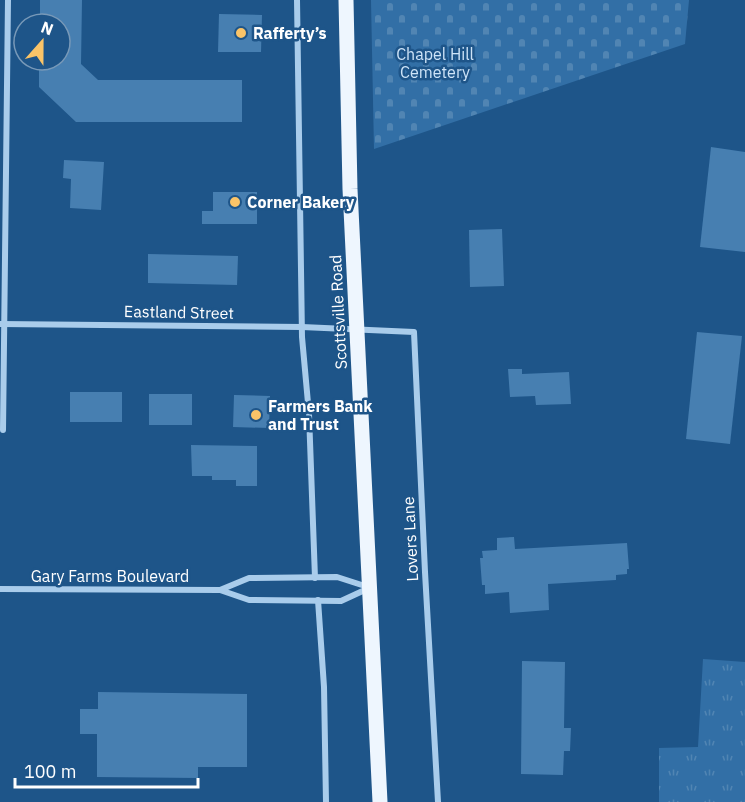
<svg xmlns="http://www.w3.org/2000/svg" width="745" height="802" font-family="'IBM Plex Sans',sans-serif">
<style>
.grass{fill:url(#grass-tufts)}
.cemetery{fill:url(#cemetery-stones)}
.building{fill:#477fb1}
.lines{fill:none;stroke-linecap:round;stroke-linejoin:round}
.minor{stroke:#a9cceb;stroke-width:6}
.primary{stroke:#eef6fe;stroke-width:15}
.poi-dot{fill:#fac468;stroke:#1e5589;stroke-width:2}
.labels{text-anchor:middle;stroke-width:5;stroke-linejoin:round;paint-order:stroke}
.poi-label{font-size:16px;font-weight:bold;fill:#fff;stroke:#1e5589;text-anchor:start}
.park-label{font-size:16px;fill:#cee4f8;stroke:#1e5589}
.street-label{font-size:16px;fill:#fff;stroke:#1e5589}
</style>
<defs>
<pattern id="grass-tufts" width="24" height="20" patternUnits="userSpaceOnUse" patternTransform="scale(1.5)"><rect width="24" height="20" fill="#326fa6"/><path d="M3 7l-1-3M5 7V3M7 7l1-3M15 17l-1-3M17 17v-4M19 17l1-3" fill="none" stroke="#5185b3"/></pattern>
<pattern id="cemetery-stones" width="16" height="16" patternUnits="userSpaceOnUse" patternTransform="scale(1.5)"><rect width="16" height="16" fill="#326fa6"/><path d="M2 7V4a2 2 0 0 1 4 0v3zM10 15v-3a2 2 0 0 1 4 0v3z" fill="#5185b3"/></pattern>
</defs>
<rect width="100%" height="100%" fill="#1e5589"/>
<polygon class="grass" points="703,659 745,662 745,802 659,802 659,748 698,747"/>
<polygon class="cemetery" points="371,0 689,0 685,44 374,149"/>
<g class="building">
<polygon points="40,0 82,0 81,64 98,80 242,80 242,122 76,122 39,87 39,60 60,60 60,24 40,24"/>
<polygon points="219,14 262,15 261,52 218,52"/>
<polygon points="711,147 745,152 745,252 700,247"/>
<polygon points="64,160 104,162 101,210 70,208 71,179 63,178"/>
<polygon points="213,192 257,192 257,224 202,224 202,211 213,211"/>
<polygon points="502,229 504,286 470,287 469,230"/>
<polygon points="148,254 238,256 237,285 148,283"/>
<polygon points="697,332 742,336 730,444 686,439"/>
<polygon points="508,369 522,369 522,374 569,372 571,404 536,405 535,396 510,397"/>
<rect x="70" y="392" width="52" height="30"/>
<rect x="149" y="394" width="43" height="31"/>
<polygon points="234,395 270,396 269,428 233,427"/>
<polygon points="191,445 257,446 257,486 236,486 236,480 212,480 212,476 192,476"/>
<polygon points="514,537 515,549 627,543 629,569 627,569 627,574 616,575 616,580 548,584 549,610 510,613 509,592 485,594 485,585 482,585 480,558 483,558 482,551 497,550 497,538"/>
<polygon points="522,661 565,662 564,728 571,728 570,751 564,751 563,775 521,774"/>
<polygon points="98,692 247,694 247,767 198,767 198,778 97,777 97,734 80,734 80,709 98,709"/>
</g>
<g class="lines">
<g class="minor">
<polyline points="297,0 302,337 309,414 315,578"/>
<polyline points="0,324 302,327 414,332 425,572 438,802"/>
<polyline points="3,430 8,0"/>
<polyline points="0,589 220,590 249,600 341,601 367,589"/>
<polyline points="220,590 249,578 337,577 368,587"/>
<polyline points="318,600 324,687 326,802"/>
</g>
<polyline class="primary" points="346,0 350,189 380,802"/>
</g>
<g class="poi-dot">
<circle cx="241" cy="33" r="6"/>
<circle cx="235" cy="202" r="6"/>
<circle cx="256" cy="415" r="6"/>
</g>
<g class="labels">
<g class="poi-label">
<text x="253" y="39">Rafferty’s</text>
<text x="247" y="208">Corner Bakery</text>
<text x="268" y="412">Farmers Bank<tspan x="268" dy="18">and Trust</tspan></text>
</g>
<g class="park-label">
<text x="435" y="60">Chapel Hill<tspan x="435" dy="18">Cemetery</tspan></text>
</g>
<g class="street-label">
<text transform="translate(179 312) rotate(1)" y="6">Eastland Street</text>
<text transform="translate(338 312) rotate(-93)" y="6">Scottsville Road</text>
<text transform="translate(410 539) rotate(-93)" y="6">Lovers Lane</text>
<text x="110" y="582">Gary Farms Boulevard</text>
</g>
</g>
<g transform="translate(42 42) rotate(21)"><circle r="28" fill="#1e5589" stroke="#7899b8" stroke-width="1.5"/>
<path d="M0-4.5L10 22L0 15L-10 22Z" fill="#fac468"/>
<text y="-9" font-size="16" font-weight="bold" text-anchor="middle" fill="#ffffff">N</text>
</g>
<path d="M15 778v9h183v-9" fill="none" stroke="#ffffff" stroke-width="3"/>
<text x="24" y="778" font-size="18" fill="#ffffff" stroke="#1e5589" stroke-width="4.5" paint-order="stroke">100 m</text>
</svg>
